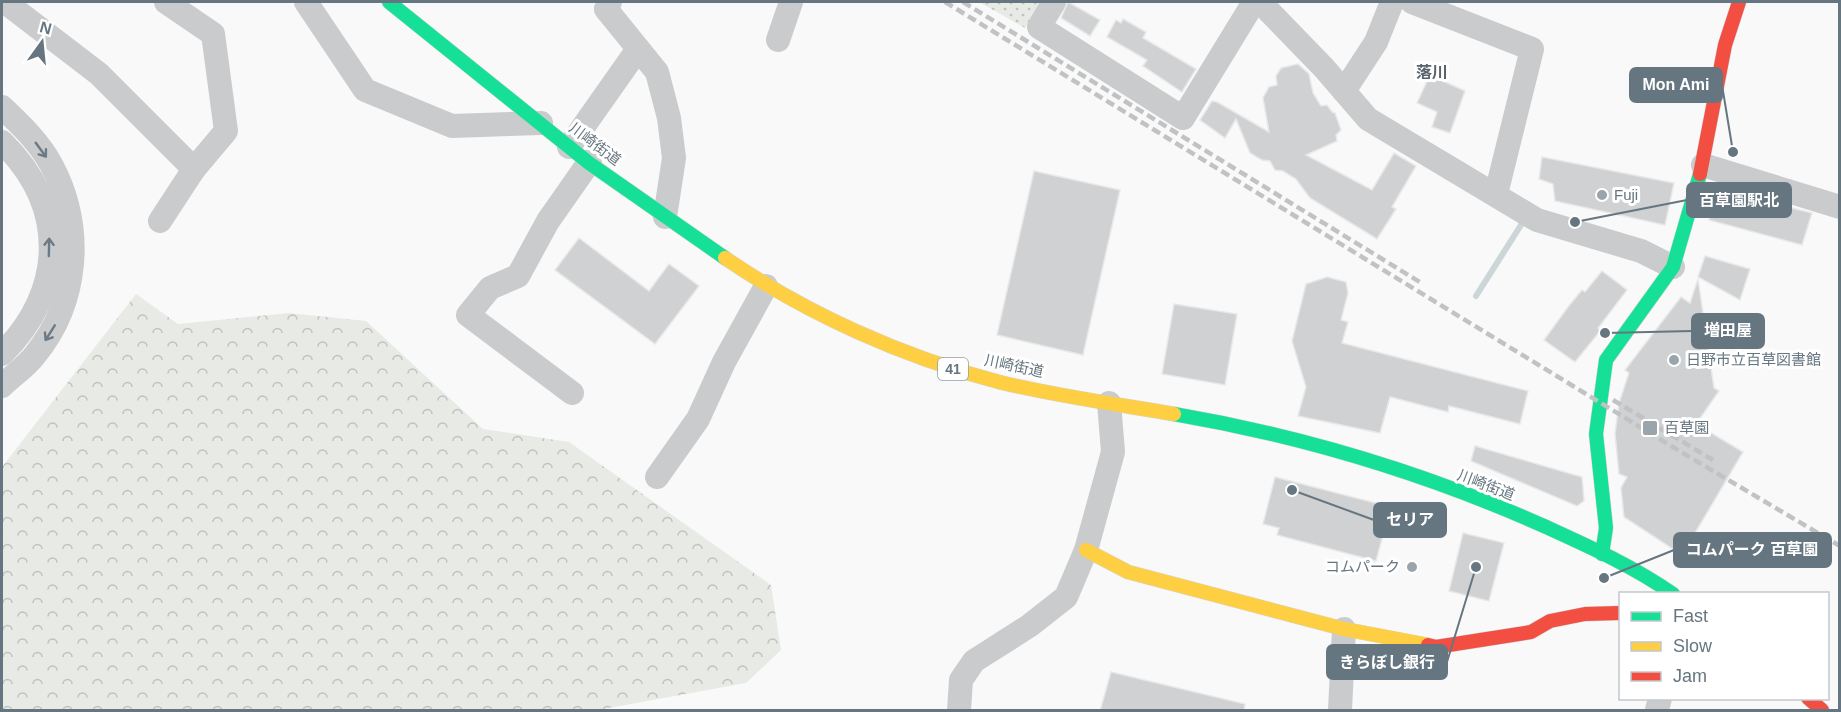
<svg xmlns="http://www.w3.org/2000/svg" width="1841" height="712" font-family="Helvetica,'Noto Sans JP',sans-serif">
<style>
.grass{fill:url(#grass-dots)}
.forest{fill:url(#forest-crowns)}
.lines{fill:none;stroke-linecap:round;stroke-linejoin:round}
.stream{stroke:#ccd5d7;stroke-width:6}
.building{fill:#cfd1d2;stroke:#e8e8e8;stroke-width:1.5}
.fast-casing{stroke:#d5d6d7;stroke-width:15}
.slow-casing{stroke:#d5d6d7;stroke-width:15}
.jam-casing{stroke:#d5d6d7;stroke-width:15}
.street{stroke:#cacbcc;stroke-width:24}
.fast{stroke:#16e098;stroke-width:14}
.slow{stroke:#ffcf43;stroke-width:14}
.jam{stroke:#f24e42;stroke-width:14}
.rail{stroke:#c0c2c3;stroke-width:4.5;stroke-dasharray:9 4.5;stroke-linecap:butt}
.oneway{stroke:#6b7a85}
.poi-dot{fill:#99a4ab;stroke:#fff;stroke-width:2}
.labels{text-anchor:middle;stroke-width:6;stroke-linejoin:round;paint-order:stroke}
.shield{fill:#fff;stroke:#949fa7;stroke-width:1.5}
.shield-label{font-size:14px;font-weight:bold;fill:#667681}
.street-label{font-size:15px;fill:#667681;stroke:#fff}
.poi-label{font-size:15px;fill:#667681;stroke:#fff;text-anchor:start}
.neighbourhood-label{font-size:16px;font-weight:bold;fill:#58646d;stroke:#fff}
.leader{fill:none;stroke:#667681;stroke-width:2}
.callout-dot{fill:#667681;stroke:#fff;stroke-width:2}
.callout{fill:#667681;stroke:#667681;stroke-width:2}
.callout-label{font-size:16px;text-anchor:middle;font-weight:bold;fill:#fff}
</style>
<defs>
<pattern id="grass-dots" width="8" height="8" patternUnits="userSpaceOnUse" patternTransform="scale(1.5)"><rect width="8" height="8" fill="#e8eae6"/><path d="M2 2h.1M6 6h.1" fill="none" stroke="#c0c2c0" stroke-width="1.8" stroke-linecap="round"/></pattern>
<pattern id="forest-crowns" width="20" height="18" patternUnits="userSpaceOnUse" patternTransform="scale(1.5)"><rect width="20" height="18" fill="#e8eae6"/><path d="M2 6a3 3 0 1 1 6 0M12 15a3 3 0 1 1 6 0" fill="none" stroke="#c0c2c0"/></pattern>
</defs>
<rect width="100%" height="100%" fill="#f9f9f9"/>
<polygon class="grass" points="979,2 1040,2 1025,28"/>
<polygon class="forest" points="136,294 178,324 289,313 366,321 483,429 569,442 771,585 781,650 746,683 598,710 2,710 2,467"/>
<g class="lines">
<polyline class="stream" points="1476,296 1521,225"/>
</g>
<g class="building">
<polygon points="1068,2 1100,20 1090,36 1061,18"/>
<polygon points="1123,19 1146,32 1143,38 1196,69 1182,92 1143,66 1147,60 1107,37 1116,20 1121,23"/>
<polygon points="1298,64 1309,74 1313,93 1321,106 1327,105 1332,112 1335,113 1341,130 1336,135 1337,141 1306,155 1372,190 1394,153 1416,166 1392,207 1396,209 1377,239 1310,198 1296,179 1283,171 1275,170 1270,161 1262,160 1250,153 1236,119 1225,138 1200,120 1212,101 1217,102 1269,132 1263,98 1269,87 1277,85 1276,76 1281,68"/>
<polygon points="1430,75 1465,91 1450,133 1432,127 1437,112 1417,103"/>
<polygon points="1542,157 1674,183 1665,225 1555,201 1553,184 1539,179"/>
<polygon points="1034,171 1120,190 1083,355 997,335"/>
<polygon points="1716,189 1812,213 1802,245 1709,220"/>
<polygon points="579,238 649,291 669,264 699,286 655,344 555,270"/>
<polygon points="1705,256 1750,269 1740,300 1698,277"/>
<polygon points="1602,271 1627,290 1598,328 1601,330 1575,362 1544,340 1568,307 1582,290 1585,292"/>
<polygon points="1327,277 1346,282 1348,293 1341,320 1348,322 1342,343 1528,391 1520,424 1449,406 1448,412 1390,397 1380,433 1298,416 1306,387 1292,341 1306,284"/>
<polygon points="1698,279 1714,388 1719,391 1696,424 1743,452 1682,555 1624,517 1621,488 1627,477 1619,474 1615,434 1619,403 1629,373 1625,370 1681,297 1690,303"/>
<polygon points="1174,304 1237,314 1225,385 1162,374"/>
<polygon points="1475,446 1582,477 1584,501 1577,506 1471,461"/>
<polygon points="1275,477 1387,506 1382,523 1386,524 1376,561 1277,535 1279,528 1263,524"/>
<polygon points="1463,533 1504,543 1489,601 1449,591"/>
<polygon points="1111,672 1245,704 1244,711 1100,711"/>
</g>
<g class="lines">
<g class="fast-casing">
<g id="fast">
<polyline points="389,2 589,163 725,258"/>
<path d="M1174,414c128,22 251,59 370,112 44,20 89,40 129,68"/>
<polyline points="1602,554 1606,528 1596,434 1606,360 1673,267 1700,174"/>
</g>
</g>
<g class="slow-casing">
<g id="slow">
<path d="M725,258c82,56 178,99 274,124 57,14 116,22 175,32"/>
<polyline points="1086,550 1128,572 1344,629 1428,645"/>
</g>
</g>
<g class="jam-casing">
<g id="jam">
<polyline points="1700,174 1725,45 1739,2"/>
<polyline points="1428,645 1436,647 1531,632 1550,621 1585,614 1620,613"/>
<polyline points="1808,698 1822,710"/>
</g>
</g>
<g class="street">
<polyline points="5,2 99,74 194,169"/>
<polyline points="306,2 365,90 452,126 541,123"/>
<polyline points="610,2 606,9 657,72 669,118 674,158 665,217"/>
<polyline points="1054,2 1039,27 1183,118 1254,2"/>
<polyline points="1260,2 1324,68 1368,119 1537,220 1641,251 1673,267"/>
<polyline points="1412,2 1532,49 1496,194"/>
<polyline points="778,40 791,2"/>
<polyline points="1344,91 1376,42 1392,2"/>
<path d="M2,107c18,17 38,36 50,59 32,61 27,135 -17,189 -9,12 -23,21 -33,31"/>
<path d="M2,142c66,64 64,149 0,212"/>
<polyline points="569,147 638,49"/>
<polyline points="1703,165 1840,207"/>
<polyline points="160,221 194,169 226,131 213,34 166,2"/>
<polyline points="572,393 468,315 490,288 518,276 548,221 590,161"/>
<polyline points="657,477 698,419 724,362 766,286"/>
<polyline points="959,710 961,680 974,661 1029,626 1066,597 1086,550 1113,452 1109,403"/>
<polyline points="1340,710 1344,629"/>
<polyline points="1657,710 1660,698"/>
</g>
<use href="#fast" class="fast"/>
<use href="#slow" class="slow"/>
<use href="#jam" class="jam"/>
<g class="rail">
<polyline points="945,2 1681,452 1840,546"/>
<polyline points="963,2 1423,284"/>
<polyline points="1613,400 1713,460"/>
</g>
</g>
<defs><path id="oneway-shaft" d="M-6 0H5M1.5-3L5.5 0L1.5 3" fill="none" stroke-width="1.6" stroke-linecap="round" stroke-linejoin="round" transform="scale(1.5)"/></defs>
<g class="oneway">
<use href="#oneway-shaft" transform="translate(41 150) rotate(54)"/>
<use href="#oneway-shaft" transform="translate(49 247) rotate(-89)"/>
<use href="#oneway-shaft" transform="translate(50 333) rotate(122)"/>
</g>
<g class="poi-dot">
<circle cx="1602" cy="195" r="6"/>
<circle cx="1674" cy="360" r="6"/>
<rect x="1642" y="420" width="16" height="16" rx="3"/>
<circle cx="1412" cy="567" r="6"/>
</g>
<g class="labels">
<rect class="shield" x="938" y="358" width="30" height="22" rx="4.5"/>
<g class="shield-label">
<text x="953" y="374">41</text>
</g>
<g class="street-label">
<text transform="translate(595 144) rotate(37)" y="5">川崎街道</text>
<text transform="translate(1014 366) rotate(12)" y="5">川崎街道</text>
<text transform="translate(1486 485) rotate(21)" y="5">川崎街道</text>
</g>
<g class="poi-label">
<text x="1614" y="200">Fuji</text>
<text x="1686" y="365">日野市立百草図書館</text>
<text x="1664" y="433">百草園</text>
<text x="1400" y="572" text-anchor="end">コムパーク</text>
</g>
<g class="neighbourhood-label">
<text x="1432" y="78">落川</text>
</g>
</g>
<path class="leader" d="M1733 152L1722 85M1575 222L1687 200M1605 333L1692 331M1292 490L1374 520M1604 578L1674 550M1476 567L1447 662"/>
<g class="callout-dot">
<circle cx="1733" cy="152" r="6"/>
<circle cx="1575" cy="222" r="6"/>
<circle cx="1605" cy="333" r="6"/>
<circle cx="1292" cy="490" r="6"/>
<circle cx="1604" cy="578" r="6"/>
<circle cx="1476" cy="567" r="6"/>
</g>
<g class="callout">
<rect x="1630" y="68" width="92" height="34" rx="6"/>
<rect x="1687" y="183" width="104" height="34" rx="6"/>
<rect x="1692" y="314" width="72" height="34" rx="6"/>
<rect x="1374" y="503" width="72" height="34" rx="6"/>
<rect x="1674" y="533" width="157" height="34" rx="6"/>
<rect x="1327" y="645" width="120" height="34" rx="6"/>
</g>
<g class="callout-label">
<text x="1676" y="90">Mon Ami</text>
<text x="1739" y="206">百草園駅北</text>
<text x="1728" y="336">増田屋</text>
<text x="1410" y="525">セリア</text>
<text x="1752" y="555">コムパーク 百草園</text>
<text x="1387" y="668">きらぼし銀行</text>
</g>
<rect width="1841" height="712" fill="none" stroke="#667681" stroke-width="6"/>
<rect x="1619" y="592" width="210" height="108" fill="#ffffff" stroke="#c2c8cd" stroke-width="1.5"/>
<rect x="1631" y="612" width="30" height="9" fill="#16e098" stroke="#c2c8cd" stroke-width="1.5"/>
<text x="1673" y="622" font-size="18" fill="#667681">Fast</text>
<rect x="1631" y="642" width="30" height="9" fill="#ffcf43" stroke="#c2c8cd" stroke-width="1.5"/>
<text x="1673" y="652" font-size="18" fill="#667681">Slow</text>
<rect x="1631" y="672" width="30" height="9" fill="#f24e42" stroke="#c2c8cd" stroke-width="1.5"/>
<text x="1673" y="682" font-size="18" fill="#667681">Jam</text>
<g transform="translate(42 42) rotate(15)" stroke="#ffffff" stroke-width="4.5" paint-order="stroke">
<path d="M0-4.5L10 22L0 15L-10 22Z" fill="#667681"/>
<text y="-9" font-size="16" font-weight="bold" text-anchor="middle" fill="#667681">N</text>
</g>
</svg>
